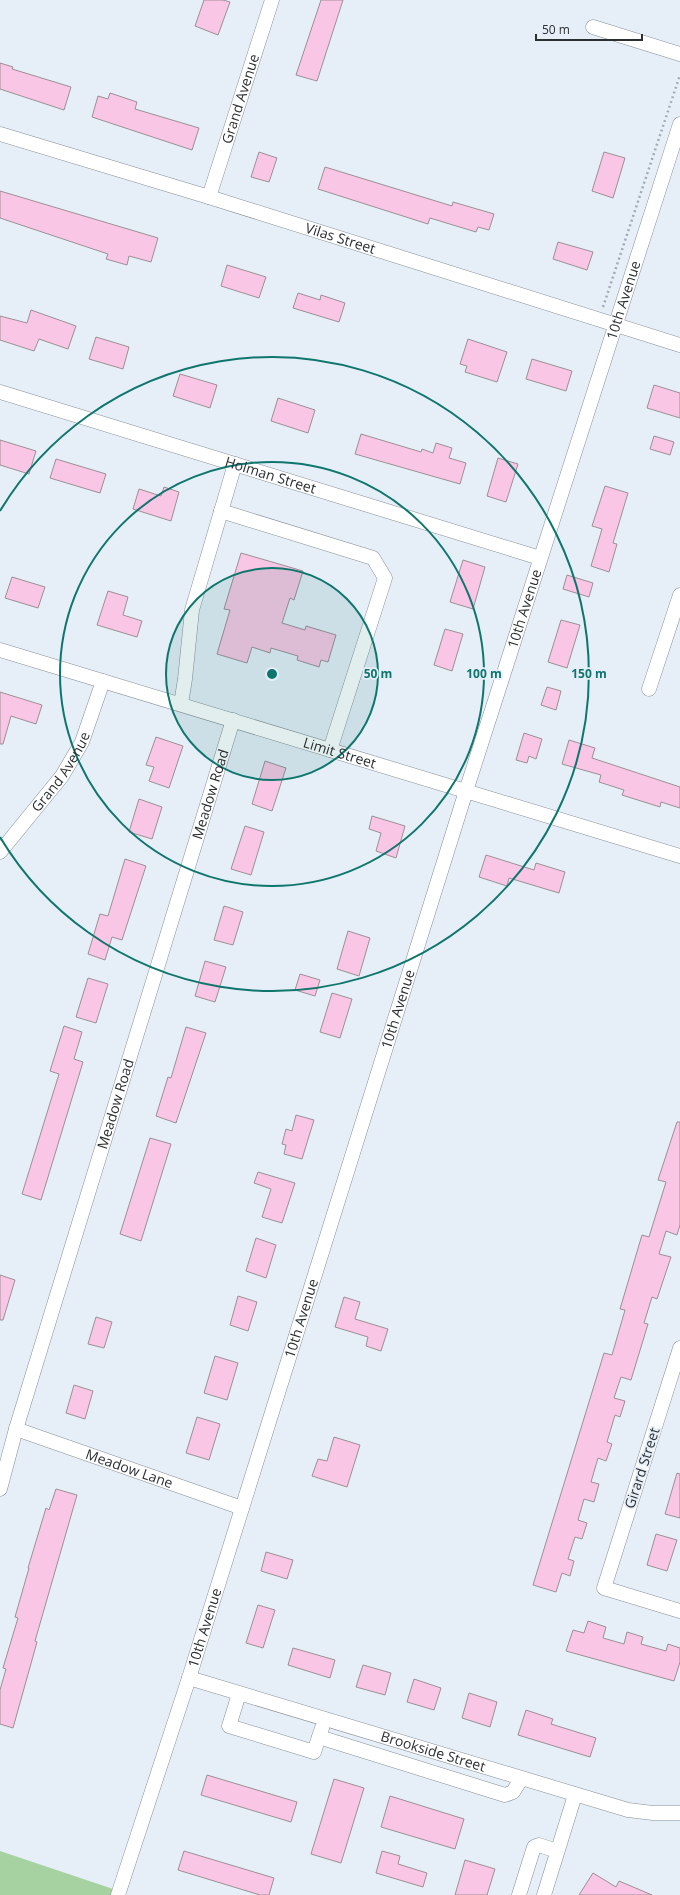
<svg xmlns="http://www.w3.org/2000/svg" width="680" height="1895" font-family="'Open Sans',sans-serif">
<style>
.green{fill:#a6d2a1}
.building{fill:#fac6e5;stroke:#9b9096}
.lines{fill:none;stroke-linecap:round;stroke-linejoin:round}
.minor-casing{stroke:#888f97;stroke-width:15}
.path{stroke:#a5abb2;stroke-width:2.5;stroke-dasharray:2 3;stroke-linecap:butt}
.minor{stroke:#fff;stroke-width:14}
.ring{fill:none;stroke:#0f766e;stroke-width:2}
.labels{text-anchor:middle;stroke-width:3.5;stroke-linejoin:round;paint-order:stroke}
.street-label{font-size:14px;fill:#2c2f32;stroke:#e6eef7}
.centre{fill:#0f766e;stroke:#e6eef7;stroke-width:2}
.ring-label{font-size:12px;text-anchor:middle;font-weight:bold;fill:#0f766e;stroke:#e6eef7;stroke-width:3.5;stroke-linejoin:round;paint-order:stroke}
</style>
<rect width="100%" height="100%" fill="#e6eef7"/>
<polygon class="green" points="0,1851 119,1891 118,1895 0,1895"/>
<g class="building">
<polygon points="204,0 223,0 230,2 218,35 195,26"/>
<polygon points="321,0 343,0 317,81 296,75"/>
<polygon points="0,63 13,67 12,69 71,87 64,110 0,89"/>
<polygon points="110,93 137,102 135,109 199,128 192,150 92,117 98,96 108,99"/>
<polygon points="259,152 277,158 269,182 251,177"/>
<polygon points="604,152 625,158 613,198 592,191"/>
<polygon points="325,167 452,206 453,202 494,214 489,230 478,227 476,232 430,218 428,224 318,189"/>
<polygon points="0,191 158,238 151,262 129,256 127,265 106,259 108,254 0,218"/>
<polygon points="558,242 593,252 587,270 553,259"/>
<polygon points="227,265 266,277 259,298 221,286"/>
<polygon points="298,293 320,300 321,295 345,303 339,322 293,308"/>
<polygon points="31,310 76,326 68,349 39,339 34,351 0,340 0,316 27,323"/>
<polygon points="96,337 129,347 123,369 89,359"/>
<polygon points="468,339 507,352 497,382 465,372 467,366 460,364"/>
<polygon points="532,359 572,371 566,391 526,379"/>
<polygon points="180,374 217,385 210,408 173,396"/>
<polygon points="654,385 680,393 680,418 647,408"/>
<polygon points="278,398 315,410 308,433 271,421"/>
<polygon points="361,434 421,452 422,449 433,453 436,443 452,448 449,458 466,463 460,484 355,454"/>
<polygon points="654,436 674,442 670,455 650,449"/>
<polygon points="0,440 36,451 29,474 0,465"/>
<polygon points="498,458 518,464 506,502 487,496"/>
<polygon points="56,459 106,474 100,493 50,478"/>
<polygon points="605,486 628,493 613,543 617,544 609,572 591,566 602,529 592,526"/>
<polygon points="164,487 179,492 171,521 133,509 139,489 161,496"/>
<polygon points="241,553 303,571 294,600 290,598 282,623 305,630 306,626 336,635 328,662 321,660 319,667 297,660 298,656 271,648 270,653 252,647 247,663 217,654 230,610 224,609"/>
<polygon points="463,560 485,567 473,609 450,602"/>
<polygon points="567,575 593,583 589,597 563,589"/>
<polygon points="12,577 45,587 38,608 5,598"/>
<polygon points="108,591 128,597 123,615 142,621 137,637 97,625"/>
<polygon points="561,620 580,625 567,668 548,662"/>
<polygon points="445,629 463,634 452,671 434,665"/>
<polygon points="547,687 561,691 556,710 541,705"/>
<polygon points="0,692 42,705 36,724 11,716 3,744 0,744"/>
<polygon points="524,733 542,739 536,759 529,756 527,763 516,760"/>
<polygon points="156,737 183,746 169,788 149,781 154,767 146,765"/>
<polygon points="569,740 595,748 592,758 680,787 680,808 661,802 660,807 622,795 624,790 599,782 601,775 562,764"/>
<polygon points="265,761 286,768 272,811 252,804"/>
<polygon points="139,799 162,807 152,839 129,832"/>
<polygon points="372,816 405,826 396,858 376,851 381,833 369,829"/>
<polygon points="245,826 264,832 251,875 231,869"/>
<polygon points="486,855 534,870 536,863 565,872 559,893 509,878 507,886 479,877"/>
<polygon points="125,859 146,866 122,940 112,937 105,960 88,954 100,914 108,916"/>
<polygon points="224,906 243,912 233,945 214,940"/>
<polygon points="348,931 370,938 359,976 337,969"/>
<polygon points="205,961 226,967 215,1002 195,996"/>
<polygon points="300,974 320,980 315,996 295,990"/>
<polygon points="88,978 108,984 96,1023 76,1017"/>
<polygon points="332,993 352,999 340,1038 320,1032"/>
<polygon points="64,1026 82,1032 74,1059 83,1062 41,1200 22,1194 59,1074 50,1071"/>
<polygon points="186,1027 206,1033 176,1123 156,1116 168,1077 171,1078"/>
<polygon points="296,1115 314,1120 302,1159 284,1154 286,1145 282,1144 286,1129 292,1131"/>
<polygon points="677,1122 680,1122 680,1225 677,1235 666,1231 659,1254 671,1257 657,1299 652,1297 644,1323 648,1324 631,1380 621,1377 614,1398 625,1401 620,1417 615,1415 607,1442 612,1444 606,1461 598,1458 591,1482 599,1484 594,1502 584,1499 578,1520 587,1523 582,1539 575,1537 568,1559 574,1561 570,1576 562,1573 556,1592 533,1585 604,1353 612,1355 625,1310 620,1309 642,1235 649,1237 666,1182 658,1180"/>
<polygon points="150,1138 171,1144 141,1241 120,1234"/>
<polygon points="258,1172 295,1183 282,1223 262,1217 271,1189 254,1183"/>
<polygon points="256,1238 276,1245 266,1278 246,1271"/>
<polygon points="0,1275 15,1280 3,1320 0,1320"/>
<polygon points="238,1296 257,1302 248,1331 230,1325"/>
<polygon points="344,1297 360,1302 355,1319 388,1329 381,1351 366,1346 368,1337 335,1327"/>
<polygon points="96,1317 112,1322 104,1348 88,1344"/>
<polygon points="215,1356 238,1363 227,1400 204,1393"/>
<polygon points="74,1385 93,1391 85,1419 66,1413"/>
<polygon points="197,1417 220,1424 209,1460 186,1453"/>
<polygon points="334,1437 360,1445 347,1487 312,1476 318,1459 327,1461"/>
<polygon points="677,1473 680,1474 680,1518 665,1514"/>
<polygon points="56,1489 77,1495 35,1641 37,1642 13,1728 0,1724 0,1690 6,1669 3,1668 18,1618 15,1617 29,1568 28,1568 46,1508 49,1510"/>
<polygon points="656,1534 677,1540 667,1571 647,1565"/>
<polygon points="266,1552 293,1560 287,1579 261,1571"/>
<polygon points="258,1605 275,1610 263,1648 246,1643"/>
<polygon points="588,1621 606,1627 603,1638 624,1644 627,1632 643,1637 641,1644 666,1651 668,1644 680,1648 680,1662 674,1681 566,1651 573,1630 584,1633"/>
<polygon points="293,1648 335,1660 330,1678 288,1665"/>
<polygon points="363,1665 391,1673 385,1695 356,1687"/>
<polygon points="414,1679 441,1688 434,1710 407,1702"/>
<polygon points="469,1693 497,1702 490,1727 462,1718"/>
<polygon points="526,1710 553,1719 551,1724 596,1738 590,1757 518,1735"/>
<polygon points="207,1775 297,1802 291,1822 201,1795"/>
<polygon points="334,1779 364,1788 341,1863 311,1854"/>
<polygon points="390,1796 464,1819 455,1849 381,1827"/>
<polygon points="184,1851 274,1878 269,1895 260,1895 178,1870"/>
<polygon points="382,1851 400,1856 398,1864 427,1873 423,1887 376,1873"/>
<polygon points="465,1860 495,1869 487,1895 455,1895"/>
<polygon points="593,1873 616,1887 619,1881 652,1895 579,1895"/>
</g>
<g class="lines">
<g class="minor-casing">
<g id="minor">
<polyline points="593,27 680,54"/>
<path id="s1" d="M0,134l209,63 471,148"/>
<path id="s2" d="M209,197l63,-197"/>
<path id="s3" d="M0,392l540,166"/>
<polyline points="221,511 373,558 385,578 330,750"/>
<path id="s4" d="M0,650l680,206"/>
<polyline points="649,689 680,595"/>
<polyline points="181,704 185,679 192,610 235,464"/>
<path id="s5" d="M0,852l62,-76 20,-34 21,-61"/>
<polyline points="680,1348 604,1588 680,1611"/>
<path id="s6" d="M16,1429l226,79"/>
<path id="s7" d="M0,1489l16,-60 217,-709"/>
<path id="s8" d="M189,1678l439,132 25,3h27"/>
<polyline points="239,1694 229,1726 314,1752 322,1728"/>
<polyline points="319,1737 505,1795 513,1792 521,1779"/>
<path id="s9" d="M118,1895l71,-217 277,-887 214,-667"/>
<polyline points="519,1895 534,1847 539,1845 557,1851"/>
<polyline points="544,1895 575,1795"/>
</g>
</g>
<polyline class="path" points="603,307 680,75"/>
<use href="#minor" class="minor"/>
</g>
<circle cx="272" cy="674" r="106" fill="#0f766e" fill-opacity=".12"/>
<g class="ring">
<circle cx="272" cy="674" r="106"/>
<circle cx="272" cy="674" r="212"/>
<path d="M0 511A317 317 0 1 1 0 837"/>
</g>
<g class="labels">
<g class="street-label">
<text dy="5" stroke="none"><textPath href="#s2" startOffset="103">Grand Avenue</textPath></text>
<text dy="5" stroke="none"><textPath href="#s1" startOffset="356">Vilas Street</textPath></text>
<text dy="5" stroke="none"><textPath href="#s9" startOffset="1673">10th Avenue</textPath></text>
<text dy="5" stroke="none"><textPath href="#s3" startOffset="283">Holman Street</textPath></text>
<text dy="5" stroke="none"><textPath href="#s9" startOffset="1349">10th Avenue</textPath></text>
<text dy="5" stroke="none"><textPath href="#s4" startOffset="355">Limit Street</textPath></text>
<text dy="5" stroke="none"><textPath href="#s5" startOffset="101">Grand Avenue</textPath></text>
<text dy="5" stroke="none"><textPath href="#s7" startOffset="726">Meadow Road</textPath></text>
<text dy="5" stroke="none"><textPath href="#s9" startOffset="929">10th Avenue</textPath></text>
<text dy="5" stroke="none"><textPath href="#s7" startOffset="402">Meadow Road</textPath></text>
<text dy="5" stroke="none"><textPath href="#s9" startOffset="605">10th Avenue</textPath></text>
<text transform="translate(642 1468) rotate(-72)" y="5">Girard Street</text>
<text dy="5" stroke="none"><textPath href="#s6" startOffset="120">Meadow Lane</textPath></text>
<text dy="5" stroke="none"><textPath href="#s9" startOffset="281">10th Avenue</textPath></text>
<text dy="5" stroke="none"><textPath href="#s8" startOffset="255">Brookside Street</textPath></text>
</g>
</g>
<circle cx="272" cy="674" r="6" class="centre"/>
<g class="ring-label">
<text x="378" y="678">50 m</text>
<text x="484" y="678">100 m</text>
<text x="589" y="678">150 m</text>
</g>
<path d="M536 34v6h106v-6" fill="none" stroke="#2c2f32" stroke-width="2"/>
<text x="542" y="34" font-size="12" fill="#2c2f32" stroke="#e6eef7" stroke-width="3" paint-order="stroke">50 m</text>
</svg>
